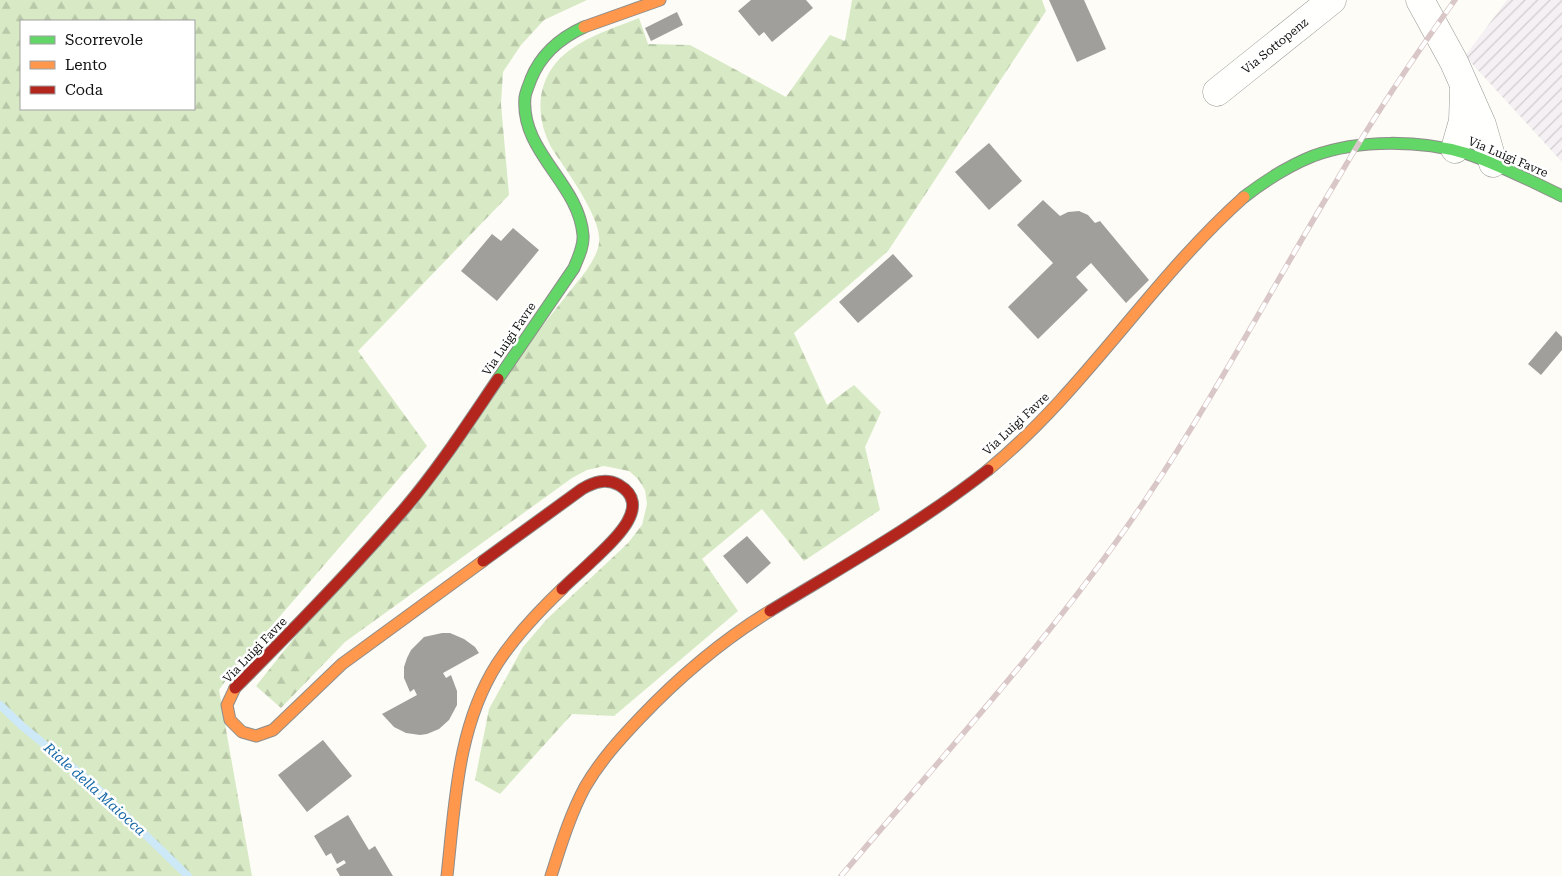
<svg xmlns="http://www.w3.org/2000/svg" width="1562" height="876" font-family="'Roboto Serif',serif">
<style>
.industrial{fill:url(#industrial-furrows)}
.forest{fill:url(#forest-firs);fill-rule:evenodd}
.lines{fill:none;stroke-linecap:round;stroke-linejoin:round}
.stream{stroke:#cde8f7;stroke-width:8}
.building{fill:#a19f9c}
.street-casing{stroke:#979795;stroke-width:29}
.fast-casing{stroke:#8e8d8b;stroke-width:13}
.slow-casing{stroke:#8e8d8b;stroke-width:13}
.jam-casing{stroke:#8e8d8b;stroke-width:13}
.street{stroke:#fffffe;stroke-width:28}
.fast{stroke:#63d668;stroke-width:11}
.slow{stroke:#ff974d;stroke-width:11}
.jam{stroke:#b3261e;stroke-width:11}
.rail-casing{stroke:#d9c6c7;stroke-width:5.5}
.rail{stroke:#fff;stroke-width:4;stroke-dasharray:11;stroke-linecap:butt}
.labels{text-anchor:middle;stroke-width:5;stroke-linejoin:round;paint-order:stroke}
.street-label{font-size:12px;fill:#111;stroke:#fff}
.water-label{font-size:14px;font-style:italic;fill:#1768a6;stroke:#fff}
</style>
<defs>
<pattern id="industrial-furrows" width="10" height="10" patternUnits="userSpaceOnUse" patternTransform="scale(1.25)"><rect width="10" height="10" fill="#f5f0f3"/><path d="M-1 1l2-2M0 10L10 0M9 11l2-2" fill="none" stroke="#d1cdcf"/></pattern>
<pattern id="forest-firs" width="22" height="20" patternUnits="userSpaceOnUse" patternTransform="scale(1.25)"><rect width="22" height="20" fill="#d8eac5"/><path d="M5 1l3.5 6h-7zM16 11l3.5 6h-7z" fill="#b8c8a8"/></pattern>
</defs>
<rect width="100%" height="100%" fill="#fdfcf7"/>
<polygon class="industrial" points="1507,0 1562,0 1562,162 1465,56"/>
<g class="forest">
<path d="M0,0h587l-43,20 -23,25 -18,27 -2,32 8,91 -151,156 69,95 -196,227 -12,17 33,186h-252zM21,21h173v88h-173z"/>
<path d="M852,0h190l4,11 -158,240 -94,82 33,72 27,-20 27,27 -16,35 15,63 -76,51 -42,-52 -60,50 36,52 -124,105 -42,-2 -72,80 -25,-14 14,-71 34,-62 24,-28 81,-76 14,-18 5,-21 -2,-14 -7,-11 -9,-8 -25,-5 -17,4 -15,8 -227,164 -64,66 -25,-22 330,-415c5,-8 12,-18 13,-28 4,-24 -34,-74 -48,-96 -20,-39 -12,-80 28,-103 18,-11 40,-18 60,-26l9,26 42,1 96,52 44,-62 15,6z"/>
</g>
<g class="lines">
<polyline class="stream" points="0,705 22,726 93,784 188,876"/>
</g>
<g class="building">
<polygon points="751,0 806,0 813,8 772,42 764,32 759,36 738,11"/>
<polygon points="1049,0 1084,0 1106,49 1077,62"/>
<polygon points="677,12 683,25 651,41 645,28"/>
<polygon points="989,143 1022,181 989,210 955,172"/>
<polygon points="1043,200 1060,216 1068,212 1079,211 1088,215 1095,223 1100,221 1149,280 1126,303 1091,263 1076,277 1088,290 1038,339 1008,307 1053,263 1017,225"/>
<polygon points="513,228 539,250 497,301 461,271 492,234 501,241"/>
<polygon points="893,254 913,276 858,323 839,302"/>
<polygon points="1556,331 1562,337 1562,350 1541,375 1528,364"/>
<polygon points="747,536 771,563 747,584 723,556"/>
<polygon points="442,633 450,633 464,639 475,647 479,653 443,673 446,678 451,675 457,691 457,705 449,720 439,729 427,734 420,735 406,733 394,727 382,714 417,695 414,689 410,692 404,678 404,667 407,658 411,650 424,637"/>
<polygon points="323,740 352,776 307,812 278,775"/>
<polygon points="348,815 369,850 375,846 393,876 340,876 336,869 346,863 344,860 337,864 331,853 326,856 314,836"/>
</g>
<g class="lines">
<g class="street-casing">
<g id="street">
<polyline points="1420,0 1454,62 1482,125 1493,163"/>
<polyline points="1217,92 1332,0"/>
<polyline points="1455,149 1463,121 1464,90"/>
</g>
</g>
<g class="fast-casing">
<g id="fast">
<path d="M1244,197c22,-17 44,-31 69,-41 46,-17 109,-16 155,-2 32,11 63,27 94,42"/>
<path d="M498,379l76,-111c4,-10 10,-22 9,-33 -4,-52 -63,-83 -58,-138 1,-6 4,-12 6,-18 10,-25 29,-41 53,-52"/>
</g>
</g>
<g class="slow-casing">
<g id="slow">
<polyline points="584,27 660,0"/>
<path d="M988,470c97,-80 163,-190 256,-273"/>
<polyline points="235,688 227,705 230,720 242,732 256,736 273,730 342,664 483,561"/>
<path d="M447,876c8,-72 10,-149 50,-212 18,-28 41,-52 65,-75"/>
<path d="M551,876c10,-31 19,-61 34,-89 15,-26 35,-48 55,-69 39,-41 81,-77 130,-107"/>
</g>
</g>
<g class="jam-casing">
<g id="jam">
<path d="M483,561l99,-72c12,-7 24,-11 37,-4 36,21 -9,59 -26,75 -10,10 -21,19 -31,29"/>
<path d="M770,611c74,-45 149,-87 218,-141"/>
<path d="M235,688c59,-59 116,-117 170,-180 34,-40 63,-85 93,-129"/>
</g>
</g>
<use href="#street" class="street"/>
<use href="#fast" class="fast"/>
<use href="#slow" class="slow"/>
<use href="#jam" class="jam"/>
<g class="rail-casing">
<path id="rail" d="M841,876c104,-123 215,-243 305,-377 69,-103 127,-213 191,-319 36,-62 76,-122 118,-180"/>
</g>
<use href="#rail" class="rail"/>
</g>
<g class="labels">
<g class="street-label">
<text transform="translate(1275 46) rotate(-39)" y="4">Via Sottopenz</text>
<text transform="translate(1508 157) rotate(23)" y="4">Via Luigi Favre</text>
<text transform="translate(509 339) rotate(-56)" y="4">Via Luigi Favre</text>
<text transform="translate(1016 424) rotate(-43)" y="4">Via Luigi Favre</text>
<text transform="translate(255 650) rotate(-46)" y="4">Via Luigi Favre</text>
</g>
<g class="water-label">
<text transform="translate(95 789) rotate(42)" y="5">Riale della Maiocca</text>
</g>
</g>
<rect x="20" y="20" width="175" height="90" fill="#ffffff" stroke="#a0a0a0"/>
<rect x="30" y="36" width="25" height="8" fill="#63d668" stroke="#a0a0a0"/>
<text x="65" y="45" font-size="15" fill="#111111">Scorrevole</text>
<rect x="30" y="61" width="25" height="8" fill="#ff974d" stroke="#a0a0a0"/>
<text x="65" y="70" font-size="15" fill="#111111">Lento</text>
<rect x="30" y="86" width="25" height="8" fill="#b3261e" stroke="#a0a0a0"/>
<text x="65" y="95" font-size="15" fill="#111111">Coda</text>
</svg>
